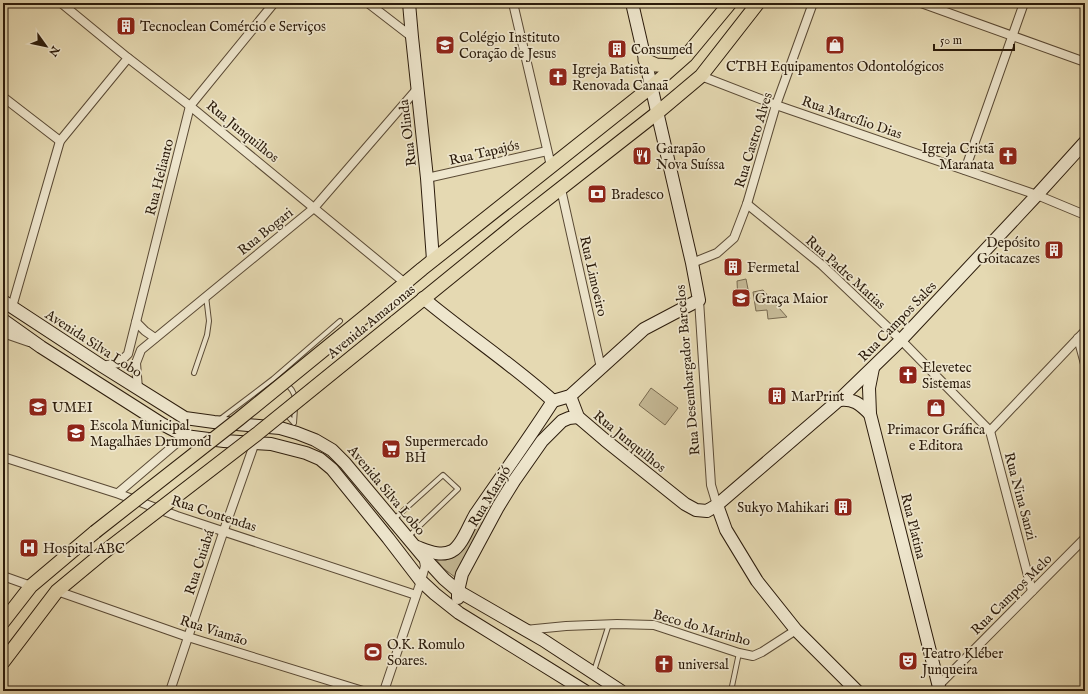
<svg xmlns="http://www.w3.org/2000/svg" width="1088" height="694" font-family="'IM FELL English',serif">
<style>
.green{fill:#c5b996;stroke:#786a50}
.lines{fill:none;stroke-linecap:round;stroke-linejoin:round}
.lane-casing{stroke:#5a4a35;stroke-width:6}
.street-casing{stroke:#5a4a35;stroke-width:10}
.secondary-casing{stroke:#2b1b0b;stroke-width:14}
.primary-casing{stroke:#2b1b0b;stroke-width:15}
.lane{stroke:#eee6cd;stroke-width:4}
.street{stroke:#eee6cd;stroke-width:8}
.secondary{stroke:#eee6cd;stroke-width:12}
.primary{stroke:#e5d9b2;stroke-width:13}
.primary-bridge-casing{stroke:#2b1b0b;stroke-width:15;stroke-linecap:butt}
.primary-bridge{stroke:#e5d9b2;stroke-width:13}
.labels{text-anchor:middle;stroke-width:3.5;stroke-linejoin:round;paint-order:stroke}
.poi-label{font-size:14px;fill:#2b1b0b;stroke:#eee6cd;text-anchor:start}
.street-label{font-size:14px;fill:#2b1b0b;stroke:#eee6cd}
</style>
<rect width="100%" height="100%" fill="#e5d9b2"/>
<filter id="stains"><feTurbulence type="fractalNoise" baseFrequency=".005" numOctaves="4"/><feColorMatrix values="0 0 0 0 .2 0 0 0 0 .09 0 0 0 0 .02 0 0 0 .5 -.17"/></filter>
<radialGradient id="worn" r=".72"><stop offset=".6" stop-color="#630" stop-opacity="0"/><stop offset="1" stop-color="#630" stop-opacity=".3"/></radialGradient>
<g class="green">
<polygon points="746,279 750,299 738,302 737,281"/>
<polygon points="763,290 787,317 768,319 767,310 756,311 753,292"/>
<polygon points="651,388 678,408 665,425 639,405"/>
<polygon points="489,512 456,578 443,568 435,558 470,535 479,520"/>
</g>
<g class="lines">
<g class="lane-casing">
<g id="lane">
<polyline points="194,373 207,335 209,321 206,296"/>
<path d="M285,384c5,2 10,9 10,15"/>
<polyline points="286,414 294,423 295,408"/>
<polyline points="219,420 273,379 340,321"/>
<polyline points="393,520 443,475 458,489 409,536"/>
<polyline points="594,671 609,624"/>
<polyline points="731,691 739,653"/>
</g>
</g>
<g class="street-casing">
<g id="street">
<polyline points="61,3 128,58 190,106 405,283"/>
<polyline points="368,3 412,37"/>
<polyline points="513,3 551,166"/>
<polyline points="921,3 1085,62"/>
<polyline points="701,76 776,105 1037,195 1085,215"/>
<polyline points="3,97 60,141"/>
<polyline points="965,170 1024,3"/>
<polyline points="427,178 547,151"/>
<polyline points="561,189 601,368"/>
<polyline points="747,204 822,265 901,340 990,431 1032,591"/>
<polyline points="692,263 717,253 734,238 747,204 776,105 813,3"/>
<polyline points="699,300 711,485 717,505"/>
<polyline points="12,307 60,141 128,58"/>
<polyline points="136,322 145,331 155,338"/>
<polyline points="3,333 29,342"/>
<polyline points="1078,338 1085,364"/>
<polyline points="102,366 119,363 128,354 190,106 274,3"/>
<polyline points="138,389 136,363 141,350 314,208 417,89"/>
<polyline points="990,431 1085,331"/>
<polyline points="3,457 119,494 177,516 416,595"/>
<polyline points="118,493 185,436"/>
<polyline points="3,576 31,586"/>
<polyline points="57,591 188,637 363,691"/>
<polyline points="525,630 566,626 617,624 654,625 739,653 753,656 762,652 796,630"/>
<polyline points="1085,652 1085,680"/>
<polyline points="939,685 1085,538"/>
<polyline points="170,691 224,530 255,442"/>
<polyline points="384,691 421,581 425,566 423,557"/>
</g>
</g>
<g class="secondary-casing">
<g id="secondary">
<polyline points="409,3 412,37 427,178 433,260"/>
<path d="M423,298c43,36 89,66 130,103l17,-5 74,-67 55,-29 -7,-37 -60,-260"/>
<polyline points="3,301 102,366 185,418 214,422 280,428 297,433 315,440 332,450 345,463 422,555 444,579 458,591 543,640 621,691"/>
<polyline points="3,320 41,347 162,424 185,436 224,441 271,444 306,453 320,459 332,469 388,538 421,581 435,594 459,613 585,691"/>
<polyline points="873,368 869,388 870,414 940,691"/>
<polyline points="570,396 578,417 605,440 685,504 696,510 707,511 717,505 839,400 901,340 1037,195 1085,142"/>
<path d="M839,400c14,-2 21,4 31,14"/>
<polyline points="717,505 726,530 757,581 796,630 857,691"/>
<path d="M417,547c11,4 24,10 35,4 10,-5 17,-26 23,-36 26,-38 53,-75 78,-114"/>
<polyline points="458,598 458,591 462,574 498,507 514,481 542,441 562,421 569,418 578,417"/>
</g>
</g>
<g class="primary-casing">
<g id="primary">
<polyline points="645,60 656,65 673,66"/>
<polyline points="374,309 422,269 651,87 686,56 730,3"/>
<polyline points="395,322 518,222 657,113 701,76 758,3"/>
<polyline points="3,622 31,586 95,532"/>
<polyline points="3,662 57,591 104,552"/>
</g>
</g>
<use href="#lane" class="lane"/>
<use href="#street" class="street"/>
<use href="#secondary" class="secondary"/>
<use href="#primary" class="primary"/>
<g class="primary-bridge-casing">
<g id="primary-bridge">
<polyline points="95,532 239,419 374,309"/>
<polyline points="104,552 257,434 395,322"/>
</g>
</g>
<use href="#primary-bridge" class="primary-bridge"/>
</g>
<defs>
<g id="building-square" transform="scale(1)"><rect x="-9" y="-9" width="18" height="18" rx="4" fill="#8f2418" stroke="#eee6cd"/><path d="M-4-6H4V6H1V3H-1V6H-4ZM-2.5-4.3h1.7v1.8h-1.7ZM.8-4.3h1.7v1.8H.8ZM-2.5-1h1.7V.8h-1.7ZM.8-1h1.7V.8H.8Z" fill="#fff"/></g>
<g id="school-square" transform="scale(1)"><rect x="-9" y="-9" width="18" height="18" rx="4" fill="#8f2418" stroke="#eee6cd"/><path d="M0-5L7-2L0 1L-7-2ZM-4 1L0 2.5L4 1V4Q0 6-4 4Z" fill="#fff"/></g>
<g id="shop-square" transform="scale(1)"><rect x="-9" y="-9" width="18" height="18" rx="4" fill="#8f2418" stroke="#eee6cd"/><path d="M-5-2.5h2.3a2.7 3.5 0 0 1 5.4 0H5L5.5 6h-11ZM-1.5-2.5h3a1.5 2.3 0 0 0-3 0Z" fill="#fff"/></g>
<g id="church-square" transform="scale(1)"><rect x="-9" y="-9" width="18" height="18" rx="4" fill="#8f2418" stroke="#eee6cd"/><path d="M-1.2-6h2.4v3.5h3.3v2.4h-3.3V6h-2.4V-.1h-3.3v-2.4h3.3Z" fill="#fff"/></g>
<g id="restaurant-square" transform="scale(1)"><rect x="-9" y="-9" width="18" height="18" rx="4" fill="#8f2418" stroke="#eee6cd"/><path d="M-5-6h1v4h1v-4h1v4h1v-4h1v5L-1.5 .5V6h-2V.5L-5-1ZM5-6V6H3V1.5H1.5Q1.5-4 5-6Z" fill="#fff"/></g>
<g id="bank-square" transform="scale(1)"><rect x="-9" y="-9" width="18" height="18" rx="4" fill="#8f2418" stroke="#eee6cd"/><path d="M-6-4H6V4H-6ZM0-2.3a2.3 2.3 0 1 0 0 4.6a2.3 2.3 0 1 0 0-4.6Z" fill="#fff"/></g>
<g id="supermarket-square" transform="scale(1)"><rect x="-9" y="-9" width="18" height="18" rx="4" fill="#8f2418" stroke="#eee6cd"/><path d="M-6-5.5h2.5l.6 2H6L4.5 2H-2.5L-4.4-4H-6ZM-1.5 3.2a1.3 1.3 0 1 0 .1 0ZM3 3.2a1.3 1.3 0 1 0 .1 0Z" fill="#fff"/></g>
<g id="hospital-square" transform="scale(1)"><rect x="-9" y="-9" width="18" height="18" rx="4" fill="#8f2418" stroke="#eee6cd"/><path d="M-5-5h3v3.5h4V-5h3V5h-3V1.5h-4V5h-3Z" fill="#fff"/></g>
<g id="stadium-square" transform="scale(1)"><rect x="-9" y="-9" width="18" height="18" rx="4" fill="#8f2418" stroke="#eee6cd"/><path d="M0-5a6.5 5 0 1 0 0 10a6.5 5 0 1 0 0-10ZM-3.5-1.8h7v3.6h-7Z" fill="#fff"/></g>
<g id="theatre-square" transform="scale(1)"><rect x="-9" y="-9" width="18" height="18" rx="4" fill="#8f2418" stroke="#eee6cd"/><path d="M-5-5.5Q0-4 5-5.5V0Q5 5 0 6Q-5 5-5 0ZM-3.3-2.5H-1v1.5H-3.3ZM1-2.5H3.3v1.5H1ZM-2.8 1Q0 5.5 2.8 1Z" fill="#fff"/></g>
</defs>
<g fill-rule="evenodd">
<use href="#building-square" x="126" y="26"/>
<use href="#school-square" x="445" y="45"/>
<use href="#shop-square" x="835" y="45"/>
<use href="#building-square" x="617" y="49"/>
<use href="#church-square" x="558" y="77"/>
<use href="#restaurant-square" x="642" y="156"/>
<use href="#church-square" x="1008" y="156"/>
<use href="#bank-square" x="597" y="194"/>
<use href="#building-square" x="1054" y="250"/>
<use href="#building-square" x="733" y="267"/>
<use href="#school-square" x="741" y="298"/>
<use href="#church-square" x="908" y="375"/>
<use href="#building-square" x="777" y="396"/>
<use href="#school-square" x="38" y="407"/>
<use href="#shop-square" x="936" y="408"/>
<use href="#school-square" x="76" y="433"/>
<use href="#supermarket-square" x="391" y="449"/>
<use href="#building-square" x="843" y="507"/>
<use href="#hospital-square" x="29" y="548"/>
<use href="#stadium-square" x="373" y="652"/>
<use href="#theatre-square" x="908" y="661"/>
<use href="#church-square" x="664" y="664"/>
</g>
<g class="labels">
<g class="poi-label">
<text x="140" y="31">Tecnoclean Comércio e Serviços</text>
<text x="459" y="42">Colégio Instituto<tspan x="459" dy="16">Coração de Jesus</tspan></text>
<text x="631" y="54">Consumed</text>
<text x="835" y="71" text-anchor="middle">CTBH Equipamentos Odontológicos</text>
<text x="572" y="74">Igreja Batista<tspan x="572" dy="16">Renovada Canaã</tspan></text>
<text x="656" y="153">Garapão<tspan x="656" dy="16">Nova Suíssa</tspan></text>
<text x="994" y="153" text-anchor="end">Igreja Cristã<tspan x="994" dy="16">Maranata</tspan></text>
<text x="611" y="199">Bradesco</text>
<text x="1040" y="247" text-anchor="end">Depósito<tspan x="1040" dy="16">Goitacazes</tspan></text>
<text x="747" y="272">Fermetal</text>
<text x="755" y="303">Graça Maior</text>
<text x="922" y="372">Elevetec<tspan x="922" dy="16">Sistemas</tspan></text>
<text x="791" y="401">MarPrint</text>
<text x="52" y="412">UMEI</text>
<text x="90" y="430">Escola Municipal<tspan x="90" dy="16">Magalhães Drumond</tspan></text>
<text x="936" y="434" text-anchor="middle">Primacor Gráfica<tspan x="936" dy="16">e Editora</tspan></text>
<text x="405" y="446">Supermercado<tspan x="405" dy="16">BH</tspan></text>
<text x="829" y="512" text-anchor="end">Sukyo Mahikari</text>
<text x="43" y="553">Hospital ABC</text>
<text x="387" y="649">O.K. Romulo<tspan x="387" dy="16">Soares.</tspan></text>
<text x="922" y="658">Teatro Kléber<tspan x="922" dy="16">Junqueira</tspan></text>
<text x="678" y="669">universal</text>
</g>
<g class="street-label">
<text transform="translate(852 117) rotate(19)" y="5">Rua Marcílio Dias</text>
<text transform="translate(243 131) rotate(39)" y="5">Rua Junquilhos</text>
<text transform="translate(407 133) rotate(-97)" y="5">Rua Olinda</text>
<text transform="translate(753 140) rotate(-73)" y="5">Rua Castro Alves</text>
<text transform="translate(484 152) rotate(-13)" y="5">Rua Tapajós</text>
<text transform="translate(159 177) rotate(-76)" y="5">Rua Helianto</text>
<text transform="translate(265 231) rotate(-39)" y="5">Rua Bogari</text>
<text transform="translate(846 272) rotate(42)" y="5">Rua Padre Matias</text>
<text transform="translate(594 276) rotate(77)" y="5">Rua Limoeiro</text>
<text transform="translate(371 321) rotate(-39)" y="5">Avenida Amazonas</text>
<text transform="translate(897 321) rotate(-46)" y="5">Rua Campos Sales</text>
<text transform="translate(94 343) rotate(33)" y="5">Avenida Silva Lobo</text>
<text transform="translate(687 370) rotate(-95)" y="5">Rua Desembargador Barcelos</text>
<text transform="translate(630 441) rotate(39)" y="5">Rua Junquilhos</text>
<text transform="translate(387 490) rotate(50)" y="5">Avenida Silva Lobo</text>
<text transform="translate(489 496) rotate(-59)" y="5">Rua Marajó</text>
<text transform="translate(1021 496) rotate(75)" y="5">Rua Nina Sanzi</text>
<text transform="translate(214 513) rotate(18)" y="5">Rua Contendas</text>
<text transform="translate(914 526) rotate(76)" y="5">Rua Platina</text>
<text transform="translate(199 562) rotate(-72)" y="5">Rua Cuiabá</text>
<text transform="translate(1011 594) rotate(-45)" y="5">Rua Campos Melo</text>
<text transform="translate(702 627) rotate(16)" y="5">Beco do Marinho</text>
<text transform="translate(214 630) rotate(18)" y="5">Rua Viamão</text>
</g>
</g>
<rect width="1088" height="694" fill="none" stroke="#e5d9b2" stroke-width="16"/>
<rect x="4" y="4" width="1080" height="686" fill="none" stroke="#2b1b0b" stroke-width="2"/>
<rect x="8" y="8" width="1072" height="678" fill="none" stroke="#2b1b0b"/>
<g transform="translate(46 46) rotate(123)" stroke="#eee6cd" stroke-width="3" paint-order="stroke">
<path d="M0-3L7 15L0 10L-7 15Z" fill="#2b1b0b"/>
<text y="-6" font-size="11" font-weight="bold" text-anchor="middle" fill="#2b1b0b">N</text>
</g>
<path d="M934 44v6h80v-6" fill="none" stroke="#2b1b0b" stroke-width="2"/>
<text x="940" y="44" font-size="12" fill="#2b1b0b" stroke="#eee6cd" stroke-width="3" paint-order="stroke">50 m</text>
<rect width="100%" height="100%" filter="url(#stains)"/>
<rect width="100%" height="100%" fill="url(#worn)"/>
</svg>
